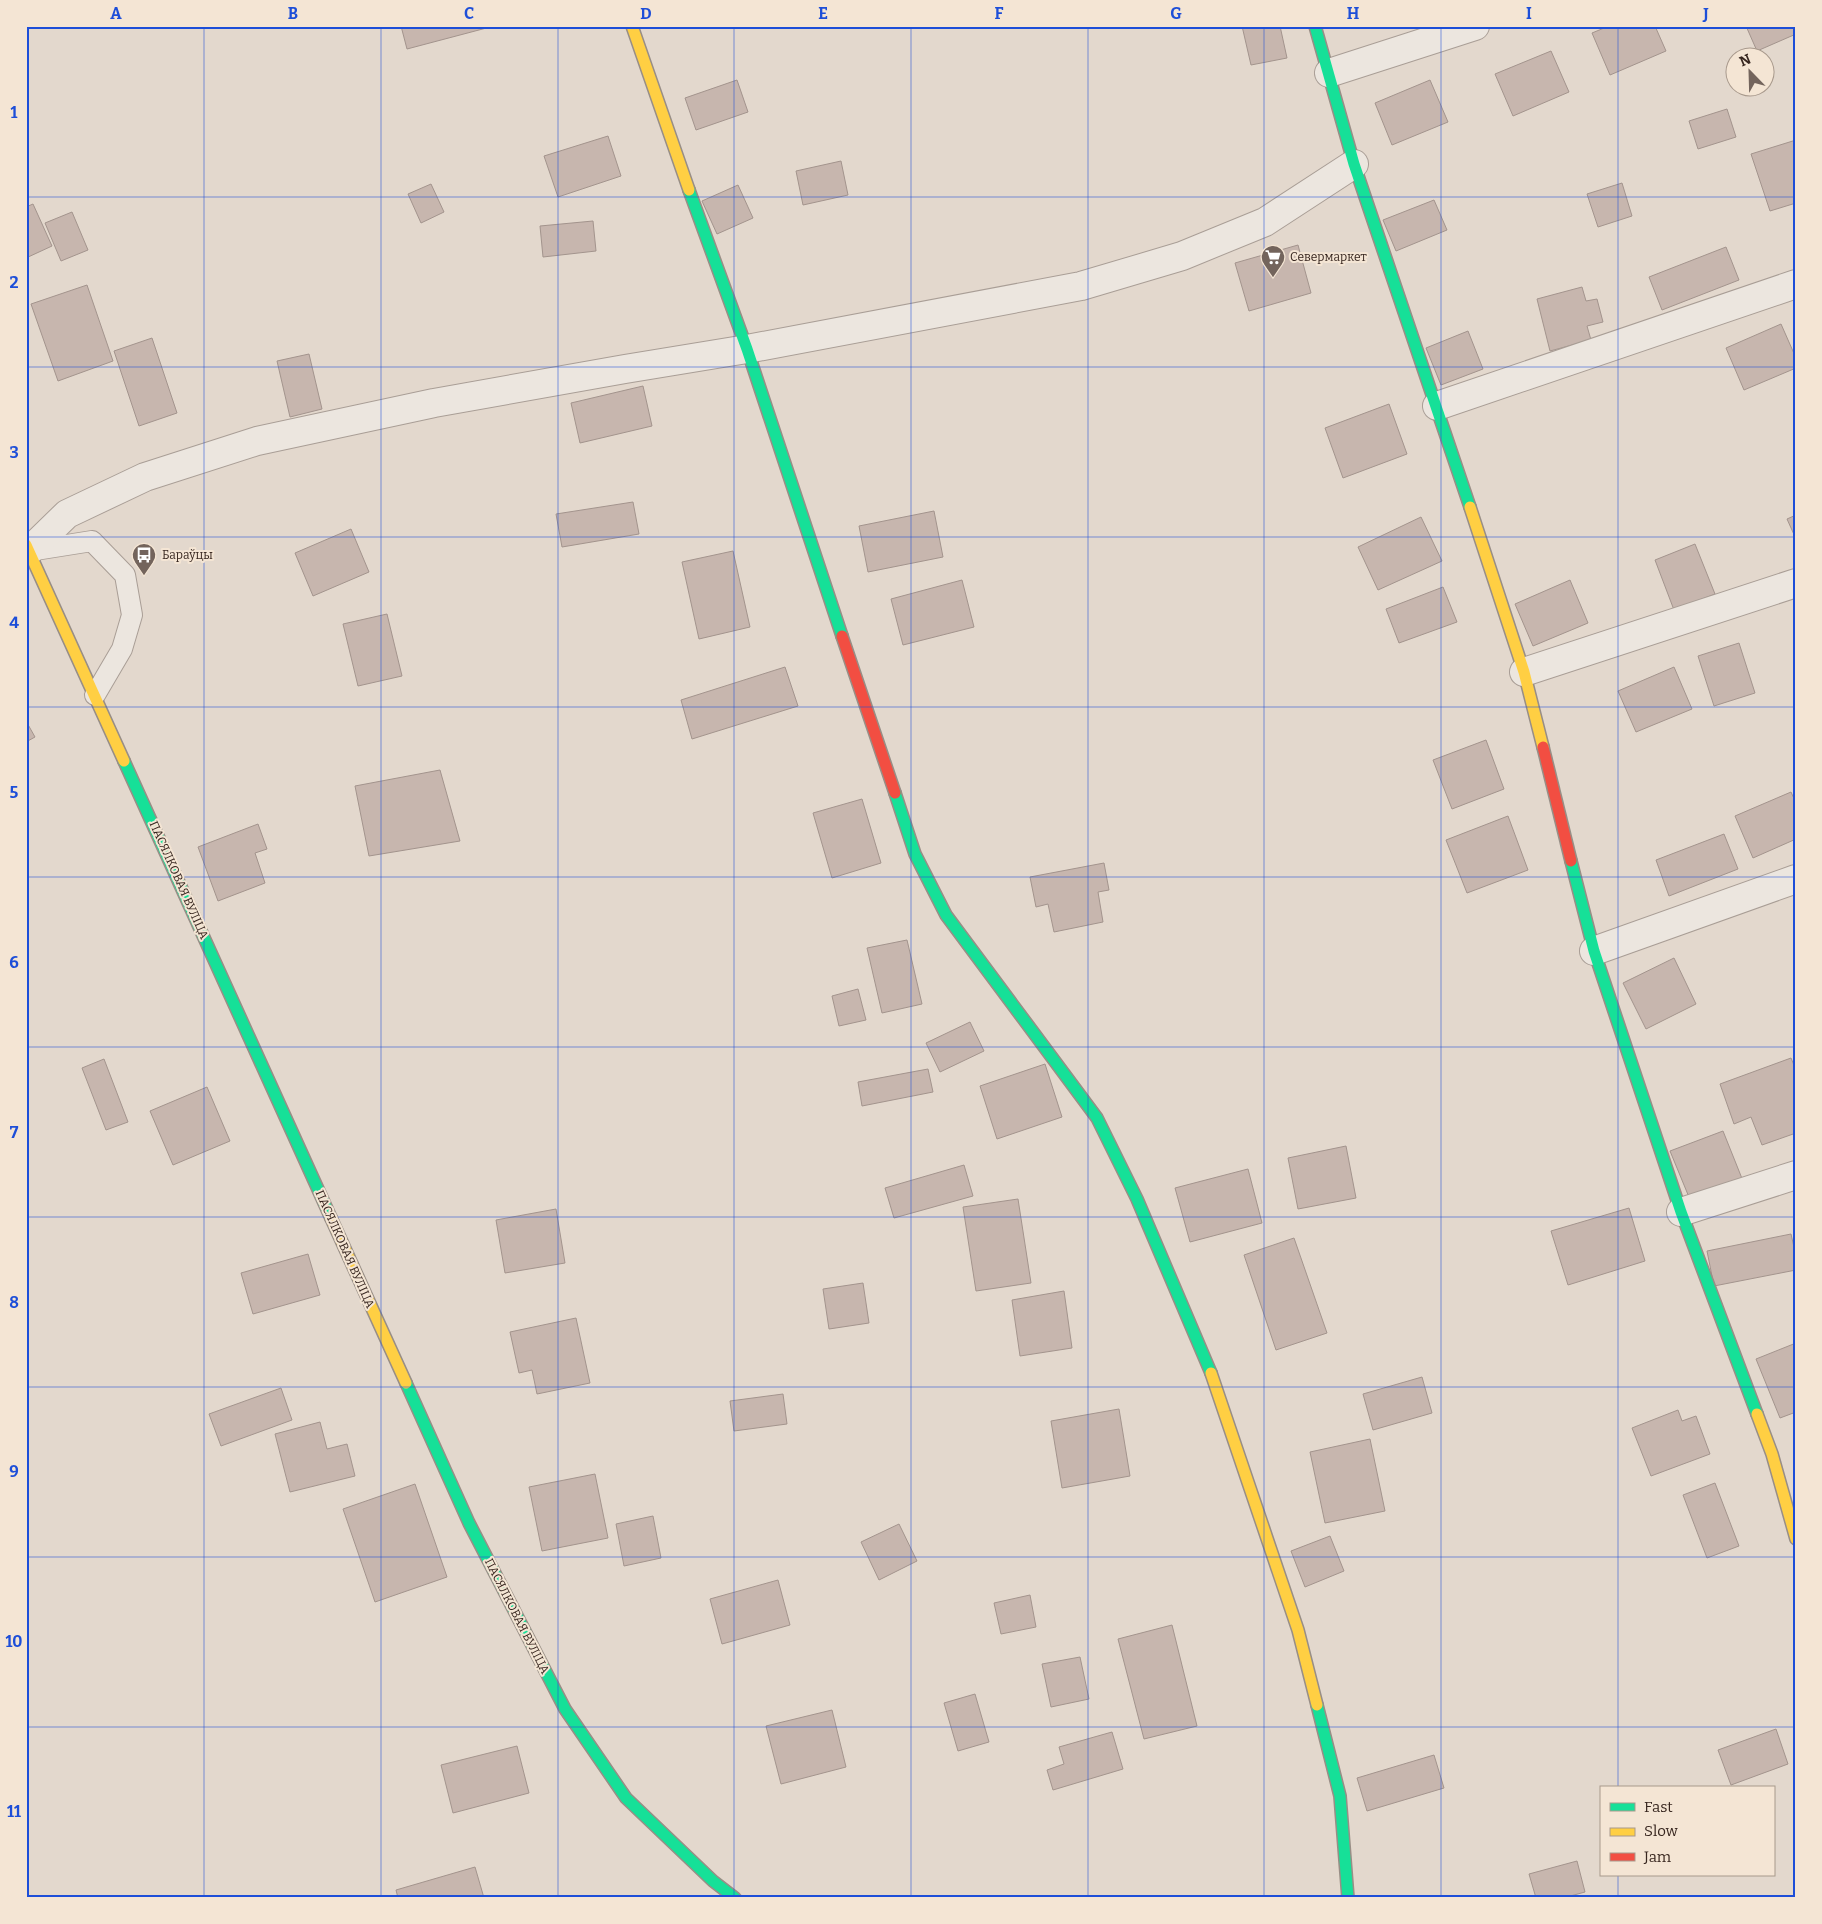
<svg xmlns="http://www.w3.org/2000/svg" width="1822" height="1924" font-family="Bitter,serif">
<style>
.building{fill:#c7b6ae;stroke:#a3948d}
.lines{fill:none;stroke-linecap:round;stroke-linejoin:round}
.lane-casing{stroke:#a99e96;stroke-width:22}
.street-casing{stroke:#a99e96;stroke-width:30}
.fast-casing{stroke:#988e86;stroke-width:14}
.slow-casing{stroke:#988e86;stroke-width:14}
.jam-casing{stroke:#988e86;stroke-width:14}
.lane{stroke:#ece6df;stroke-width:20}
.street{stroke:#ece6df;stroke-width:28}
.fast{stroke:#16e098;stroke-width:11}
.slow{stroke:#ffcf43;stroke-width:11}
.jam{stroke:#f24e42;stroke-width:11}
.grid{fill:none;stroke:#1d4ed8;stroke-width:1;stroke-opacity:0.55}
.labels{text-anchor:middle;stroke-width:4;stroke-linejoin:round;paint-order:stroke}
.poi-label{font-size:12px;fill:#37261f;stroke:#f4e5d4;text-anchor:start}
.street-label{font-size:12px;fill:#37261f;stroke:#f4e5d4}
.neatline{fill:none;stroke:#1d4ed8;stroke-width:2}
.grid-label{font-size:16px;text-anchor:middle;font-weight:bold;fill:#1d4ed8}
</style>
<rect width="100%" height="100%" fill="#e3d8cd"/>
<g class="building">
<polygon points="401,26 494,26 407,49"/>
<polygon points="1242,26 1280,26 1287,58 1251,65"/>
<polygon points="1609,26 1655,26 1666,51 1610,75 1592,33"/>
<polygon points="1746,26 1796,26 1796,34 1757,51"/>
<polygon points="1551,51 1569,92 1513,116 1495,74"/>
<polygon points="737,80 748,112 696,130 685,98"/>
<polygon points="1430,80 1448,122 1392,145 1375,103"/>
<polygon points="1727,109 1736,137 1698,149 1689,121"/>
<polygon points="608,136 621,176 558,197 544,156"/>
<polygon points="1796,140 1796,203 1770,211 1751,154"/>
<polygon points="841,161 848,195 803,205 796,171"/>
<polygon points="1622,183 1632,216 1598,227 1587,194"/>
<polygon points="431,184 444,212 421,223 408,194"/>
<polygon points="738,185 753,218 717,234 702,201"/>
<polygon points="1434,200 1447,230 1396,251 1383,220"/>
<polygon points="33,204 52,246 26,258 26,207"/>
<polygon points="72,212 88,250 61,261 45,223"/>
<polygon points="593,221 596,251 543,257 540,226"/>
<polygon points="1298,245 1311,293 1249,311 1235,263"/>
<polygon points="1726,247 1739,280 1662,310 1649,277"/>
<polygon points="87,285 113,361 58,381 31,304"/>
<polygon points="1582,287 1586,301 1597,299 1603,322 1587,326 1591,340 1550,351 1537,299"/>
<polygon points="1781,324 1796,358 1796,368 1744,390 1726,348"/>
<polygon points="1468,331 1483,369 1441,385 1426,348"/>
<polygon points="152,338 177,413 139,426 114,351"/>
<polygon points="309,354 322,409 290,417 277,361"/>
<polygon points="643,386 652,426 580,443 571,403"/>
<polygon points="1389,404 1407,454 1343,478 1325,428"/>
<polygon points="633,502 639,534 562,547 556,514"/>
<polygon points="934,511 943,557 868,572 859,526"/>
<polygon points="1796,515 1796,539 1787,519"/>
<polygon points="1421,517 1442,561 1378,590 1358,547"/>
<polygon points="351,529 369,572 313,596 295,553"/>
<polygon points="1695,544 1715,594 1674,610 1655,560"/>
<polygon points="733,551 750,627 699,639 682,562"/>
<polygon points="962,580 974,627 903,645 891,599"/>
<polygon points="1570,580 1588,623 1533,646 1515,604"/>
<polygon points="1443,587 1457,622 1399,643 1386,609"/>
<polygon points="387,614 402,676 358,686 343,624"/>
<polygon points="1739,643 1755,693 1714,706 1698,656"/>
<polygon points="785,667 798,706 692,739 681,700"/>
<polygon points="1674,667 1692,709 1636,732 1618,691"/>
<polygon points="26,721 35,737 26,742"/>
<polygon points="1486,740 1504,789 1452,809 1433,760"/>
<polygon points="440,770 460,841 369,856 355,786"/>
<polygon points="1791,792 1796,803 1796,839 1753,858 1735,816"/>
<polygon points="862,799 881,863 832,878 813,813"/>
<polygon points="1508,816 1528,870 1467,893 1446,840"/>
<polygon points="258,824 267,849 255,853 265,883 218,901 198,847"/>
<polygon points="1724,834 1738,869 1669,896 1656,860"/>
<polygon points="1104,863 1109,890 1098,892 1103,922 1054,932 1048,904 1036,907 1030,877"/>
<polygon points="907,940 922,1004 882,1013 867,948"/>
<polygon points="1674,958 1696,1004 1646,1029 1623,983"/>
<polygon points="858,989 866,1020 839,1026 832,996"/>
<polygon points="970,1022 984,1051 940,1072 926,1043"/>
<polygon points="1791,1058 1796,1070 1796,1133 1762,1145 1751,1117 1734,1124 1720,1084"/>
<polygon points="104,1059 128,1122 106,1130 82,1068"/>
<polygon points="1045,1064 1062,1117 997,1139 980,1086"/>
<polygon points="928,1069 933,1092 862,1106 858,1082"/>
<polygon points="207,1087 230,1141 173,1165 150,1111"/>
<polygon points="1723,1131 1743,1181 1691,1202 1670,1151"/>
<polygon points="1346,1146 1356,1198 1298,1209 1288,1158"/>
<polygon points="964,1165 973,1196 894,1218 885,1188"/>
<polygon points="1248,1169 1262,1223 1190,1242 1175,1188"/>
<polygon points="1018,1199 1031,1283 976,1291 963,1207"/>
<polygon points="1629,1208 1645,1261 1568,1285 1551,1231"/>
<polygon points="556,1209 565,1263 505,1273 496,1220"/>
<polygon points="1791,1234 1796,1256 1796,1270 1714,1286 1707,1251"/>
<polygon points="1294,1238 1327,1333 1276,1350 1244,1255"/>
<polygon points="308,1254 320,1295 253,1314 241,1273"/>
<polygon points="863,1283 869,1323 829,1329 823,1289"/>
<polygon points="1064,1291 1072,1348 1020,1356 1012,1300"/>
<polygon points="576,1318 590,1383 537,1394 532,1370 519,1373 510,1332"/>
<polygon points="1796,1343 1796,1412 1780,1418 1756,1359"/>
<polygon points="1422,1377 1432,1413 1373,1430 1363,1394"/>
<polygon points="281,1388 292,1420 221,1446 209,1414"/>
<polygon points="783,1394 787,1424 734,1431 730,1401"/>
<polygon points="1119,1409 1130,1476 1062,1488 1051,1421"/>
<polygon points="1678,1410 1682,1421 1696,1416 1710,1454 1651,1476 1632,1428"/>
<polygon points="320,1422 327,1449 347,1444 355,1476 290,1492 275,1434"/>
<polygon points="1370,1439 1385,1511 1325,1523 1310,1452"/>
<polygon points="595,1474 608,1538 542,1551 529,1487"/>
<polygon points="1715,1483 1739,1546 1707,1558 1683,1495"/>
<polygon points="415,1484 447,1577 375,1602 343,1509"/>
<polygon points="653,1516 661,1558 624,1566 616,1524"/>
<polygon points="899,1524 917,1561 879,1580 861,1542"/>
<polygon points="1330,1536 1344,1571 1305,1587 1291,1551"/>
<polygon points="778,1580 790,1625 722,1644 710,1599"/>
<polygon points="1030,1595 1036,1627 1001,1634 994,1603"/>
<polygon points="1172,1625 1197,1726 1144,1739 1118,1639"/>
<polygon points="1080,1657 1089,1699 1051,1707 1042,1664"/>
<polygon points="975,1694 989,1742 958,1751 944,1703"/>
<polygon points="832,1710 846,1767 781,1784 766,1726"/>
<polygon points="1776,1729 1788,1764 1731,1785 1718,1750"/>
<polygon points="1112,1732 1123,1769 1053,1790 1047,1770 1064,1764 1059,1747"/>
<polygon points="517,1746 529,1793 453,1813 441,1765"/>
<polygon points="1434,1755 1444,1788 1367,1811 1357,1778"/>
<polygon points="1577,1861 1585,1892 1563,1898 1536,1898 1529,1874"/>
<polygon points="475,1867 484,1898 398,1898 396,1890"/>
</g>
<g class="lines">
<g class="lane-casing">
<polyline id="lane" points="29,551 92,541 125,575 132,615 122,649 95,695"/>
</g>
<g class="street-casing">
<g id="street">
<polyline points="1329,73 1475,26"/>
<polyline points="1437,406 1796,284"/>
<polyline points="29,551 67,514 145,477 257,441 434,403 625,369 747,349 1081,286 1182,256 1265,222 1354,164"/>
<polyline points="1524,672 1796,583"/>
<polyline points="1594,951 1796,879"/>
<polyline points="1681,1212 1796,1175"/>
</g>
</g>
<g class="fast-casing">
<g id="fast">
<polyline points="1315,26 1354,164 1470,507"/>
<polyline points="689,190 747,349 842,636"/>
<polyline points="124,761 331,1218"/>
<polyline points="895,793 915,854 946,915 1097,1118 1137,1199 1211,1373"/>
<polyline points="1571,861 1594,951 1681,1212 1757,1414"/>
<polyline points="406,1383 469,1523 565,1709 626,1798 713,1881 735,1898"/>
<polyline points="1317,1705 1340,1796 1348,1898"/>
</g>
</g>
<g class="slow-casing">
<g id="slow">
<polyline points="632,26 689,190"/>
<polyline points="1470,507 1524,672 1543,747"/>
<polyline points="26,545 124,761"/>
<polyline points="331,1218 406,1383"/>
<polyline points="1211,1373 1298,1630 1317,1705"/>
<polyline points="1757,1414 1772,1454 1796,1539"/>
</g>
</g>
<g class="jam-casing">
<g id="jam">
<polyline points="842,636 895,793"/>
<polyline points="1543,747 1571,861"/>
</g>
</g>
<use href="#lane" class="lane"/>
<use href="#street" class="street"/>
<use href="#fast" class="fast"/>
<use href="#slow" class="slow"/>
<use href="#jam" class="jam"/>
</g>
<path class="grid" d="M204,26v1872M381,26v1872M558,26v1872M734,26v1872M911,26v1872M1088,26v1872M1264,26v1872M1441,26v1872M1618,26v1762M26,197h1770M26,367h1770M26,537h1770M26,707h1770M26,877h1770M26,1047h1770M26,1217h1770M26,1387h1770M26,1557h1770M26,1727h1770M1618,1875v23"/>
<defs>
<g id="supermarket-pin" transform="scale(1.25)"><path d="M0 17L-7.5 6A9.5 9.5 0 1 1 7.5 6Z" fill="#73645c" stroke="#f4e5d4"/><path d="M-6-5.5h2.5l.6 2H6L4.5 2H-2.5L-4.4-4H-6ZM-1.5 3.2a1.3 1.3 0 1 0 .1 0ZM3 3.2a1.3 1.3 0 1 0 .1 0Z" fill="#fff"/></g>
<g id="bus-pin" transform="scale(1.25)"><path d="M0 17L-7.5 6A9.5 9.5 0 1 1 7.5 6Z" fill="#73645c" stroke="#f4e5d4"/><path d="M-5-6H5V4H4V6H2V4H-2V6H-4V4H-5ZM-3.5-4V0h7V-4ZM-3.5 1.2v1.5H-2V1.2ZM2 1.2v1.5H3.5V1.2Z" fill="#fff"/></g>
</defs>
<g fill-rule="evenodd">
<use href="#supermarket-pin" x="1273" y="257"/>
<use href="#bus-pin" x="144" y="555"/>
</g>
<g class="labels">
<g class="poi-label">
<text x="1290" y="261">Севермаркет</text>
<text x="162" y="559">Бараўцы</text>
</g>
<g class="street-label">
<text transform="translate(179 880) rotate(66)" y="4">ПАСЯЛКОВАЯ ВУЛІЦА</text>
<text transform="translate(345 1249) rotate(66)" y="4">ПАСЯЛКОВАЯ ВУЛІЦА</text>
<text transform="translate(517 1616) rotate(63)" y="4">ПАСЯЛКОВАЯ ВУЛІЦА</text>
</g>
</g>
<rect width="1822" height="1924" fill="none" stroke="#f4e5d4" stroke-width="55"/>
<rect x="1600" y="1786" width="175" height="90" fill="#f4e5d4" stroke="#a8998c"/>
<rect x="1610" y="1803" width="25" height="8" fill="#16e098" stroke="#a8998c"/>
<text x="1644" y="1812" font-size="15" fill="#37261f">Fast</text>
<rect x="1610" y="1828" width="25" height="8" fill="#ffcf43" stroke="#a8998c"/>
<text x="1644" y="1836" font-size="15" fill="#37261f">Slow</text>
<rect x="1610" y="1853" width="25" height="8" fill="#f24e42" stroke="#a8998c"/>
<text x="1644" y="1862" font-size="15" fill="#37261f">Jam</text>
<g transform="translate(1750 72) rotate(337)"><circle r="24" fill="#f4e5d4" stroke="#a8998c"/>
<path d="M0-4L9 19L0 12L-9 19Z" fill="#73645c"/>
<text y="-8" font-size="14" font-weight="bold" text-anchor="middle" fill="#37261f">N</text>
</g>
<rect x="28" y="28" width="1766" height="1868" class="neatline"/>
<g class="grid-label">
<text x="116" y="19">A</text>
<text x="293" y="19">B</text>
<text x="469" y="19">C</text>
<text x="646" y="19">D</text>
<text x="823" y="19">E</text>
<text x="999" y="19">F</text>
<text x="1176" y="19">G</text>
<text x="1353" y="19">H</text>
<text x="1529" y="19">I</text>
<text x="1706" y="19">J</text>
<text x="14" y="118">1</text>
<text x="14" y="288">2</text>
<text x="14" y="458">3</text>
<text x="14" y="628">4</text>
<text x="14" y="798">5</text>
<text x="14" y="968">6</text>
<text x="14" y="1138">7</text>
<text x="14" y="1308">8</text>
<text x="14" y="1477">9</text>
<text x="14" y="1647">10</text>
<text x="14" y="1817">11</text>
</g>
</svg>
